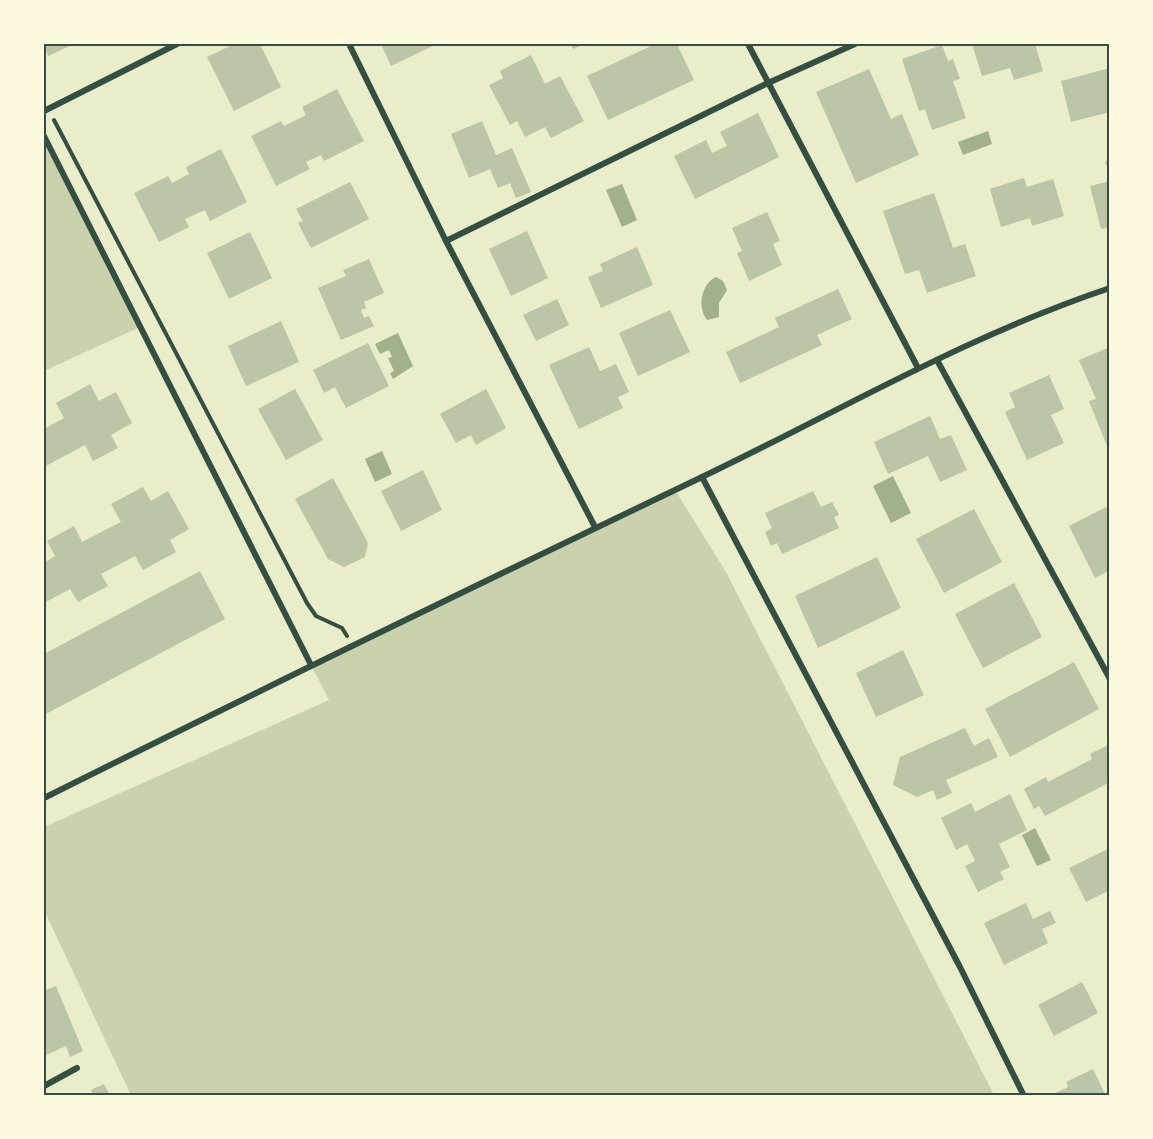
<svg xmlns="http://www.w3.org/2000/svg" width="1153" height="1139" font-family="Raleway,sans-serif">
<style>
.green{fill:#cad2ad}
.water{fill:#a3b18a}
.building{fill:#bcc5a7}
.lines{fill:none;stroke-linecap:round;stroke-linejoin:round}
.path{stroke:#344e41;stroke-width:4}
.minor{stroke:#344e41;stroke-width:6}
.neatline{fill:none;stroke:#344e41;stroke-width:2}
</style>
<rect width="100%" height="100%" fill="#e9edc9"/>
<g class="green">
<polygon points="44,141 140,327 44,371"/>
<polygon points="675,490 726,572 994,1095 131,1095 44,910 44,827 329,700 311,665"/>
</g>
<g class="water">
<polygon points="988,131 992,144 963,155 958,142"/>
<polygon points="622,184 637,220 622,227 606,190"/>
<path d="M716,277l7,4 4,9 -8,13v14l-12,3c-10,-13 -6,-36 9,-43z"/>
<polygon points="398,333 413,366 393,379 390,373 394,371 388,358 392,357 389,350 380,354 375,344"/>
<polygon points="382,451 392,474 375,482 365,459"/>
<polygon points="893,476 911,513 891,523 873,486"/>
<polygon points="1035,828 1051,860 1037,866 1022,835"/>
</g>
<g class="building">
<polygon points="44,44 74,44 48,56"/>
<polygon points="234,44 260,44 281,87 234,111 207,57"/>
<polygon points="381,44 437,44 391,66"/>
<polygon points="570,44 585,44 573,49"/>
<polygon points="655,44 677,44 694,80 608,120 587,76"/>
<polygon points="972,44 1035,44 1043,71 1014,80 1010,68 982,76"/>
<polygon points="942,45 948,61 953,59 960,79 953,81 966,118 932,130 925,109 919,111 902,59"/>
<polygon points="531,55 545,84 560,76 584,121 551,138 545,127 525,137 517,121 510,125 489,85 503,78 500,71"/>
<polygon points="1110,68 1110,112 1071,122 1061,81"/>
<polygon points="869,69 891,119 902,114 919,155 856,183 816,92"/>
<polygon points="337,89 364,141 324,161 321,155 306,162 310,169 276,186 251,136 281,121 284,126 306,115 302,107"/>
<polygon points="758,113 779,157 695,199 674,156 706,140 712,153 727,146 720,132"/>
<polygon points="482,121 496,155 512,148 531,192 516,198 510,183 498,188 490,169 469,178 451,134"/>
<polygon points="221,149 247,202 210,221 205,210 185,219 189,227 159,242 134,193 168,176 172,183 189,174 186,167"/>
<polygon points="1110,160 1110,175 1109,175 1105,161"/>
<polygon points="1024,178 1027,187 1053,179 1064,216 1032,226 1030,218 1001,227 990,189"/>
<polygon points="1110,181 1110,227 1101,229 1090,186"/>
<polygon points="350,182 369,219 311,248 298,223 303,221 296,209"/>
<polygon points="934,193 953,248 965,244 976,276 927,293 919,270 905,274 883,211"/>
<polygon points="767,212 780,241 773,244 782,265 749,281 737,253 742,251 732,228"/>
<polygon points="527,231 548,278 511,296 489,249"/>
<polygon points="250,232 272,278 229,299 207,253"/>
<polygon points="637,247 653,285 601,308 588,277 603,271 600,264"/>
<polygon points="369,259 384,293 364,302 366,308 361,310 364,318 369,316 374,326 341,340 318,288 346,276 343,270"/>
<polygon points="838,289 852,319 817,335 822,345 740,383 726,352 779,327 775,318"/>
<polygon points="557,299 569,325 536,341 523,315"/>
<polygon points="670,310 690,352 638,376 619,333"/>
<polygon points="281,321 299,362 246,386 228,346"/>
<polygon points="368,343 389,386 346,408 335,387 324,393 313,370"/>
<polygon points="589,347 600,371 616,364 629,392 618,397 623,408 579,429 549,365"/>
<polygon points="1110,347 1110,451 1109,451 1089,401 1096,399 1079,360"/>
<polygon points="1049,375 1064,409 1051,415 1064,443 1027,460 1005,412 1015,407 1009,393"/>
<polygon points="90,384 99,401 116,392 132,423 111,435 118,448 93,461 85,445 44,467 44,429 64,418 56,403"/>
<polygon points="295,389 323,440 286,460 258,409"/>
<polygon points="486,389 506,428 476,445 471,435 456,443 440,414"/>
<polygon points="930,416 940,439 951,435 967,470 940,482 928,456 888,474 874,442"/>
<polygon points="423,470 442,510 401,531 381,491"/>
<polygon points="333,478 368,543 365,557 344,567 328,559 295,499"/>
<polygon points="143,487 151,501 168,491 189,529 170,540 176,552 143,570 135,556 101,574 108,586 78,602 70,589 44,603 44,563 55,556 47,541 74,526 82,542 121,522 111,504"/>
<polygon points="813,491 821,507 832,502 839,515 834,517 839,528 782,554 777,543 771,546 765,532 772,528 765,513"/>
<polygon points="1110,505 1110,570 1095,578 1069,526"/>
<polygon points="974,509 1002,562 944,593 916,539"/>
<polygon points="877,557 901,608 818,648 795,596"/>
<polygon points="200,571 225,619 44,715 44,654"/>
<polygon points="1014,583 1042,637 983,668 955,614"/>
<polygon points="903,650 924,695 876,717 856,673"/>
<polygon points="1074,662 1099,709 1010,757 985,709"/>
<polygon points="965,728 974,746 989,738 998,757 946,780 952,793 937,800 933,790 917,797 893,785 900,757"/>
<polygon points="1110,744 1110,782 1045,816 1039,806 1034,809 1024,789 1046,777 1048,782 1092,759 1090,754"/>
<polygon points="1010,794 1027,830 999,844 1010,867 1000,872 1004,879 978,892 965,866 975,861 967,844 956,850 941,818 971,803 975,812"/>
<polygon points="1110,848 1110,890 1086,902 1069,868"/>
<polygon points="1026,903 1033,919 1050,911 1056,923 1042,929 1048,943 1004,965 984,923"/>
<polygon points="1082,982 1098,1013 1054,1036 1038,1005"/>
<polygon points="56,986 83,1051 70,1057 66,1046 44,1056 44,991"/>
<polygon points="1093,1069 1106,1096 1050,1096 1068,1087 1066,1082"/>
<polygon points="104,1084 110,1096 94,1096 91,1090"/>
</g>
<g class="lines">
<polyline class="path" points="54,120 307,603 316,616 342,628 347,636"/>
<g class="minor">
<polyline points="349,44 446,241 595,527"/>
<polyline points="748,44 918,368"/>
<polyline points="44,111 177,44"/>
<polyline points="44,136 311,665"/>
<polyline points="446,241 768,83 855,44"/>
<polyline points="937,360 1110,679"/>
<polyline points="702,477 960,967 1024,1096"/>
<path d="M44,798c218,-109 437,-215 656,-320 136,-65 266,-142 410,-190"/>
<polyline points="44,1086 77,1068"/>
</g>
</g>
<rect width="1153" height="1139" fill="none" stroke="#fefae0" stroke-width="90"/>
<rect x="45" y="45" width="1063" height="1049" class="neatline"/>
</svg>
